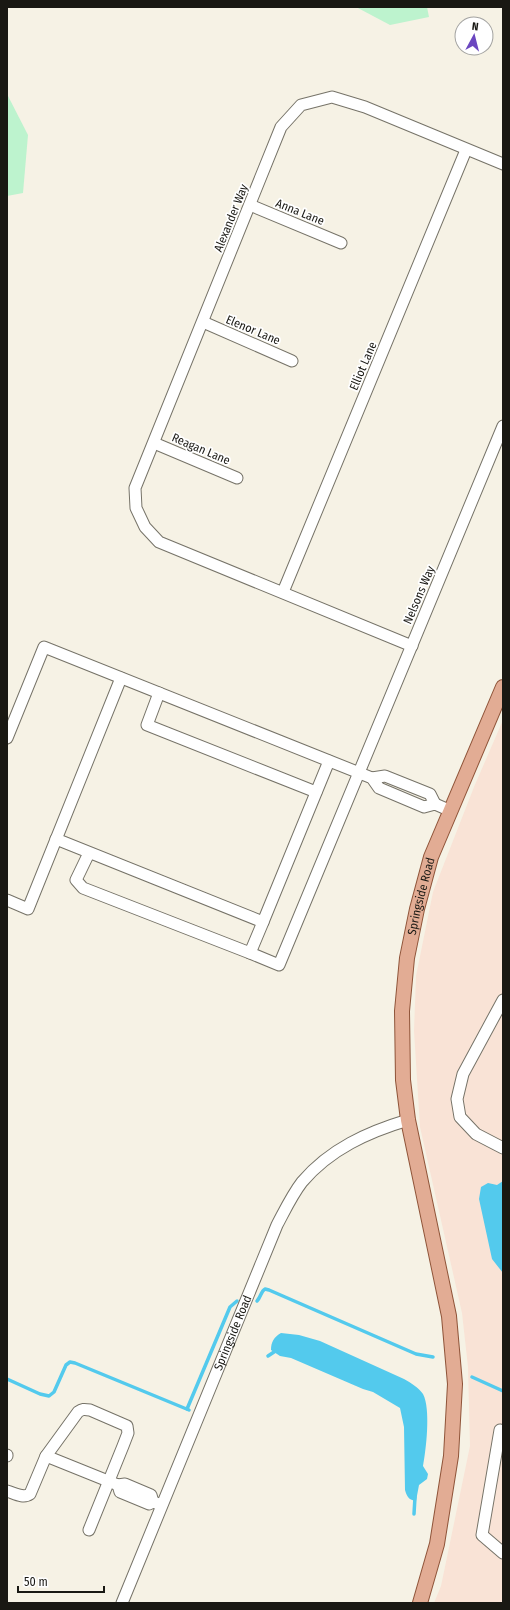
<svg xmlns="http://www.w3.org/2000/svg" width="510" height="1610" font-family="'Fira Sans Condensed',sans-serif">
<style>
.industrial{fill:#f9e3d6}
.green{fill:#bdf3ce}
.water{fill:#53caed}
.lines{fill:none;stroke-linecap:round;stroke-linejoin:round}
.stream{stroke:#53caed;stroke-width:3.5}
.minor-casing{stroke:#767368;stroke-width:13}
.major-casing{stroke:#8f5439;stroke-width:16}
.minor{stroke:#fff;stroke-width:11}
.major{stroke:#e2ac94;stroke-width:14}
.labels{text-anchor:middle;stroke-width:3.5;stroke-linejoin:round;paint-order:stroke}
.street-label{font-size:12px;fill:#191813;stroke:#fff}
</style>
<rect width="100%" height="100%" fill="#f6f2e5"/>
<polygon class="industrial" points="503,720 503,1603 434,1603 441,1586 470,1446 468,1367 462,1313 420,1127 414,1031 416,976 433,892 474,787"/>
<g class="green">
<polygon points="356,7 427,7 429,17 390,25"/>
<polygon points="7,94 28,135 23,193 7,196"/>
</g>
<g class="water">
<polygon points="503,1181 503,1273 492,1259 479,1199 481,1187 488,1183 497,1185"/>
<path d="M281,1333l18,2 21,6 84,38c7,4 14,8 19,15 8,15 3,56 0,72l5,8 -1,5 -8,6 -3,16c-7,-1 -9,-4 -11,-11l-1,-63 -4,-19 -27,-16 -10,-3 -72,-31 -11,-2 -9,-6c0,-8 3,-13 10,-17z"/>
</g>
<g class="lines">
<g class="stream">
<path d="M257,1301c4,-4 4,-10 8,-12l4,1 147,64 17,3"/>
<polyline points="268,1356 277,1350"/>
<polyline points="472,1377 503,1391"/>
<polyline points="7,1379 40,1394 49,1396 54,1392 66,1365 70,1362 75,1363 189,1410"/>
<polyline points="187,1409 230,1307 237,1301"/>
<polyline points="414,1514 415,1497"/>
</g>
<g class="minor-casing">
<g id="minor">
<polyline points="250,205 341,243"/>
<polyline points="203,322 292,361"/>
<polyline points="154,443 237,478"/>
<polyline points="283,592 466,150"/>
<polyline points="412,646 159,542 145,527 136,508 135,488 281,127 301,105 332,97 365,107 503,164"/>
<polyline points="159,693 147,725 316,792"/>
<polyline points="7,738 44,647 372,778 379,788 424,807 435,804 451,811"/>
<polyline points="372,778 385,776 430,794 435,804"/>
<polyline points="56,839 263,922 250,953 83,888 76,880 89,853"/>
<polyline points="7,900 28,909 121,678"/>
<polyline points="263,922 329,761"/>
<polyline points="250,953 279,965 503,426"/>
<polyline points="503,1000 463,1074 457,1099 460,1117 476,1134 503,1148"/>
<polyline points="500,1430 482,1535 503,1553"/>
<polyline points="7,1456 7,1455"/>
<path d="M46,1456l32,-44c4,-3 6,-3 12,-2l37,16 1,7 -5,13 -34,84"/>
<polyline points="118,1485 120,1492 149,1504 153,1502 159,1504"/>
<path d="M7,1491c7,2 16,8 23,3l16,-38 72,29 7,-1 26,11 2,7"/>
<path id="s1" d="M122,1603l155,-378c8,-15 15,-30 25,-43 28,-33 66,-50 106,-62"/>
</g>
</g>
<g class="major-casing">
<g id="major">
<path id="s2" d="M420,1603l17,-59 14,-88 4,-72 -6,-68 -41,-196 -5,-40 -1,-69 5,-53 10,-49 14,-52 72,-170"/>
</g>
</g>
<use href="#minor" class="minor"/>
<use href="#major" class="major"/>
</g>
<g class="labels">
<g class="street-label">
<text transform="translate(300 212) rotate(22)" y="4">Anna Lane</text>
<text transform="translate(231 218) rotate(-68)" y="4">Alexander Way</text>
<text transform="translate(253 330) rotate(23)" y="4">Elenor Lane</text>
<text transform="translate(363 366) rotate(-67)" y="4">Elliot Lane</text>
<text transform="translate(201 449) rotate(23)" y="4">Reagan Lane</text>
<text transform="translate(419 595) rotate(-67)" y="4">Nelsons Way</text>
<text dy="4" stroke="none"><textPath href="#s2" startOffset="717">Springside Road</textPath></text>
<text dy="4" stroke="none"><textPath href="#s1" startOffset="292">Springside Road</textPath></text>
</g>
</g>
<rect width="510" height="1610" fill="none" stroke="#191813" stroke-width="16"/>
<g transform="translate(474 36) rotate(7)"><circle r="19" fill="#ffffff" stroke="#a3a3a1"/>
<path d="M0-3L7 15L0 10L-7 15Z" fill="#6b47c0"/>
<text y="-6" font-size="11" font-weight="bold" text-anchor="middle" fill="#191813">N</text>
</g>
<path d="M18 1586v6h86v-6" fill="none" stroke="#191813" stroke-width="2"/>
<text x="24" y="1586" font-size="12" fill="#191813" stroke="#ffffff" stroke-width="3" paint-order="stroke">50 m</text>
</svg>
